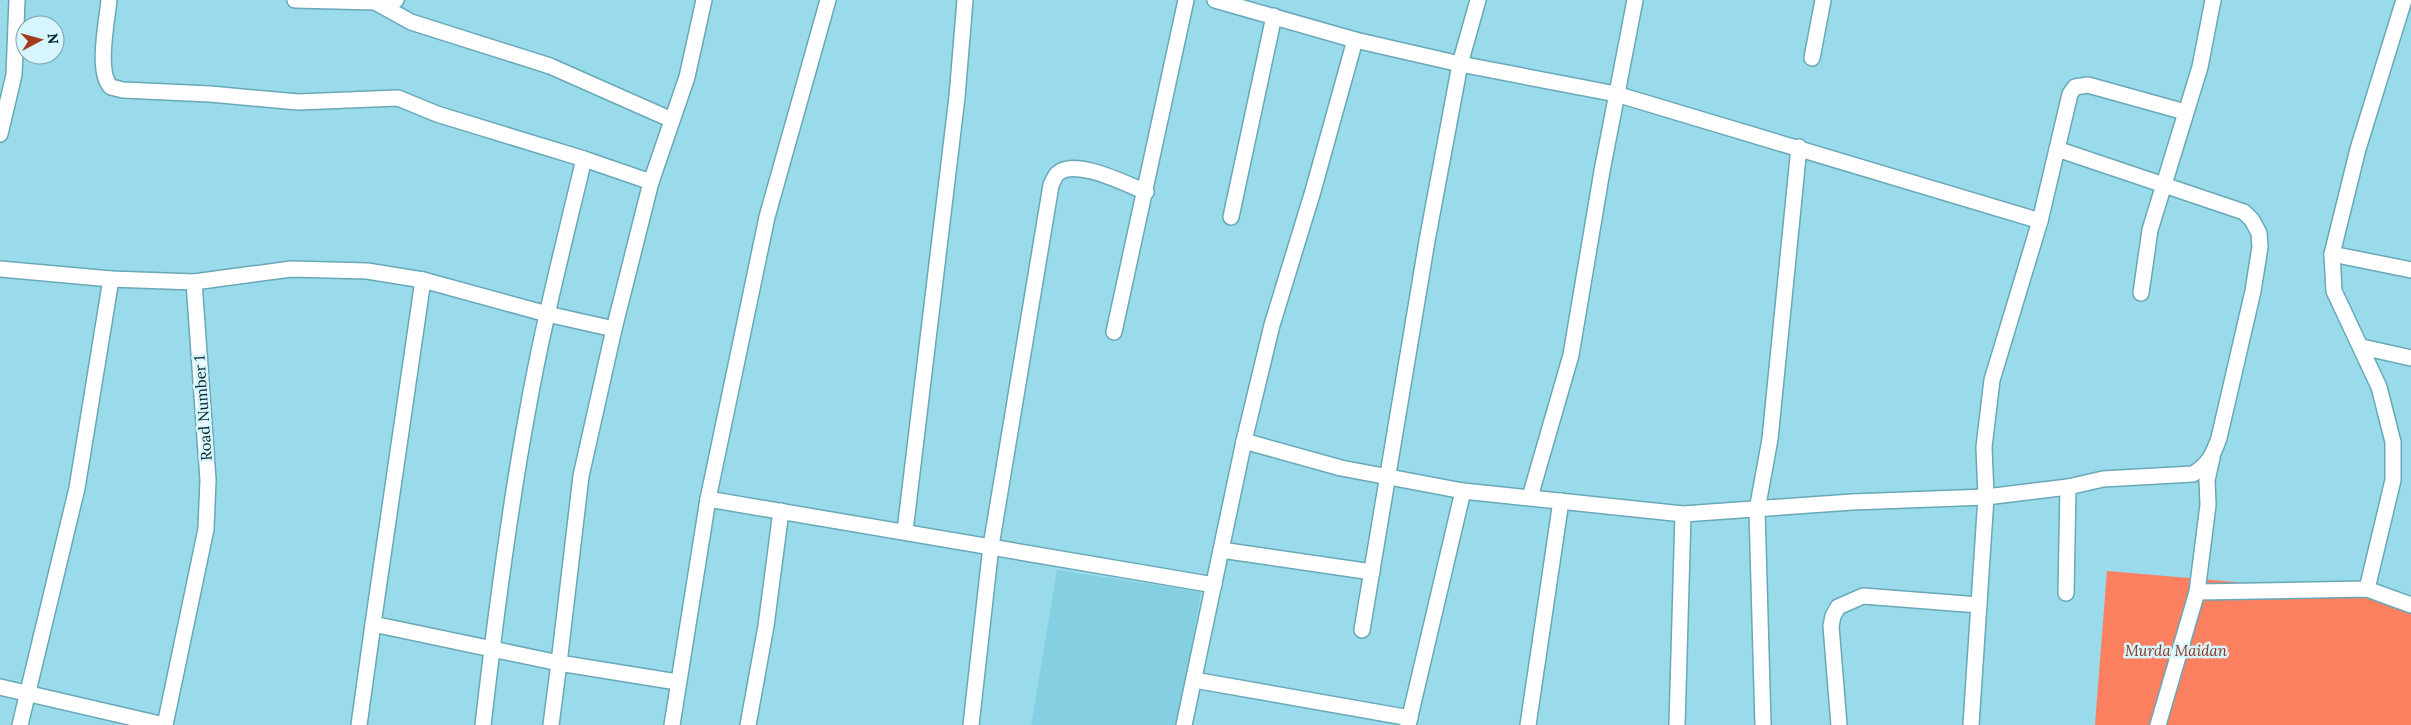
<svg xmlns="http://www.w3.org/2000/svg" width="2411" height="725" font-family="Lora,serif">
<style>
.built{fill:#85cfe3}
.green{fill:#fa8060}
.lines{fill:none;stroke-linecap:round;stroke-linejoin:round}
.street-casing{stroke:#68a8b8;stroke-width:18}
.street{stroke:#fff;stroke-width:15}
.labels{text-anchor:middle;stroke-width:5;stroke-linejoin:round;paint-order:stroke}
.street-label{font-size:15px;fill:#072329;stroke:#d6f5fd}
.park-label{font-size:15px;font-style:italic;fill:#88341e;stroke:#d6f5fd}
</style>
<rect width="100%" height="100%" fill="#99daeb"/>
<polygon class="built" points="1057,570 1201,592 1178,725 1031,725"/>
<polygon class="green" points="2107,571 2411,597 2411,725 2095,725"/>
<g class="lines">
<g class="street-casing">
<g id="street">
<path d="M109,0c-2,21 -13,73 2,87l12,3 87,4 88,8 100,-4 39,16 147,45 67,23"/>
<polyline points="295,0 375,2 396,0"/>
<polyline points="1215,0 1355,40 1460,64 1616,94 2040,221"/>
<polyline points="375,2 411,22 550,66 672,120"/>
<polyline points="1812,58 1823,0"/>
<polyline points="0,134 14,75 17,0"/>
<polyline points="1231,217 1274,16"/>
<polyline points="2332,254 2411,270"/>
<polyline points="0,269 111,279 194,282 208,480 206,529 165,725"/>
<polyline points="423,280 547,314 614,329"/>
<polyline points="194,282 291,269 367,271 423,280 373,624 559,663 551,725"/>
<polyline points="2141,293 2150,230 2200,67 2213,0"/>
<polyline points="1114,332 1186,0"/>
<polyline points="2362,347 2411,358"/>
<path d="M1244,441l97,27 122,23 220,23 169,-12 134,-5 82,-10 35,-8 90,-5c16,-10 20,-19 26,-36l34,-147 7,-44 -1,-14 -7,-13 -8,-8 -187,-63"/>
<polyline points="1530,497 1571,355 1602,171 1635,0"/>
<polyline points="708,499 1214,585"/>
<polyline points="905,531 957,97 965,0"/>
<polyline points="1221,550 1372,572"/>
<polyline points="2367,589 2393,480 2393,442 2379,387 2334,291 2332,254 2358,149 2404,0"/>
<polyline points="2197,592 2367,589 2411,605"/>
<polyline points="2066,593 2068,487"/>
<polyline points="1362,630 1427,241 1460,64 1478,0"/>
<polyline points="1194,680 1410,718"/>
<polyline points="677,682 559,663 581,476 614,329 651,182 687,77 704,0"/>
<polyline points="0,687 164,725"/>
<polyline points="20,725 77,488 111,279"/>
<polyline points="359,725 373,624"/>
<path d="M483,725c12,-104 25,-208 44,-311 15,-86 37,-171 57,-255"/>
<polyline points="672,725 708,499 767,217 828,0"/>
<polyline points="748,725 766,626 781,511"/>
<path d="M971,725l20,-179 60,-361c2,-3 3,-8 6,-11 17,-17 69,10 89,18"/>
<polyline points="1184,725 1244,441 1272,325 1313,191 1355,40"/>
<polyline points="1408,725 1463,491"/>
<polyline points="1528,725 1561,501"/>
<polyline points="1677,725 1683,514"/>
<polyline points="1763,725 1757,510 1770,439 1799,147"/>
<polyline points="1839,725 1831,626 1833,616 1838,607 1863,596 1979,605"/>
<polyline points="1971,725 1986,497 1984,447 1992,380 2040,221 2070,94 2075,87 2088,85 2185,112"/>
<polyline points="2158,725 2197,592 2208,505 2207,480 2212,458"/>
</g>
</g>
<use href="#street" class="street"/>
</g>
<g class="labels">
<g class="street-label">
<text transform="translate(203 408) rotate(-94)" y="5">Road Number 1</text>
</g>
<g class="park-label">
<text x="2176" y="656">Murda Maidan</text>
</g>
</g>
<g transform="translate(40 40) rotate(84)"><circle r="24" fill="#d6f5fd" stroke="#83a1a8"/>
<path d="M0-4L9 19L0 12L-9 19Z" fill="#a33b1f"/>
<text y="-8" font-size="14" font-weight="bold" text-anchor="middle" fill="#072329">N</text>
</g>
</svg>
